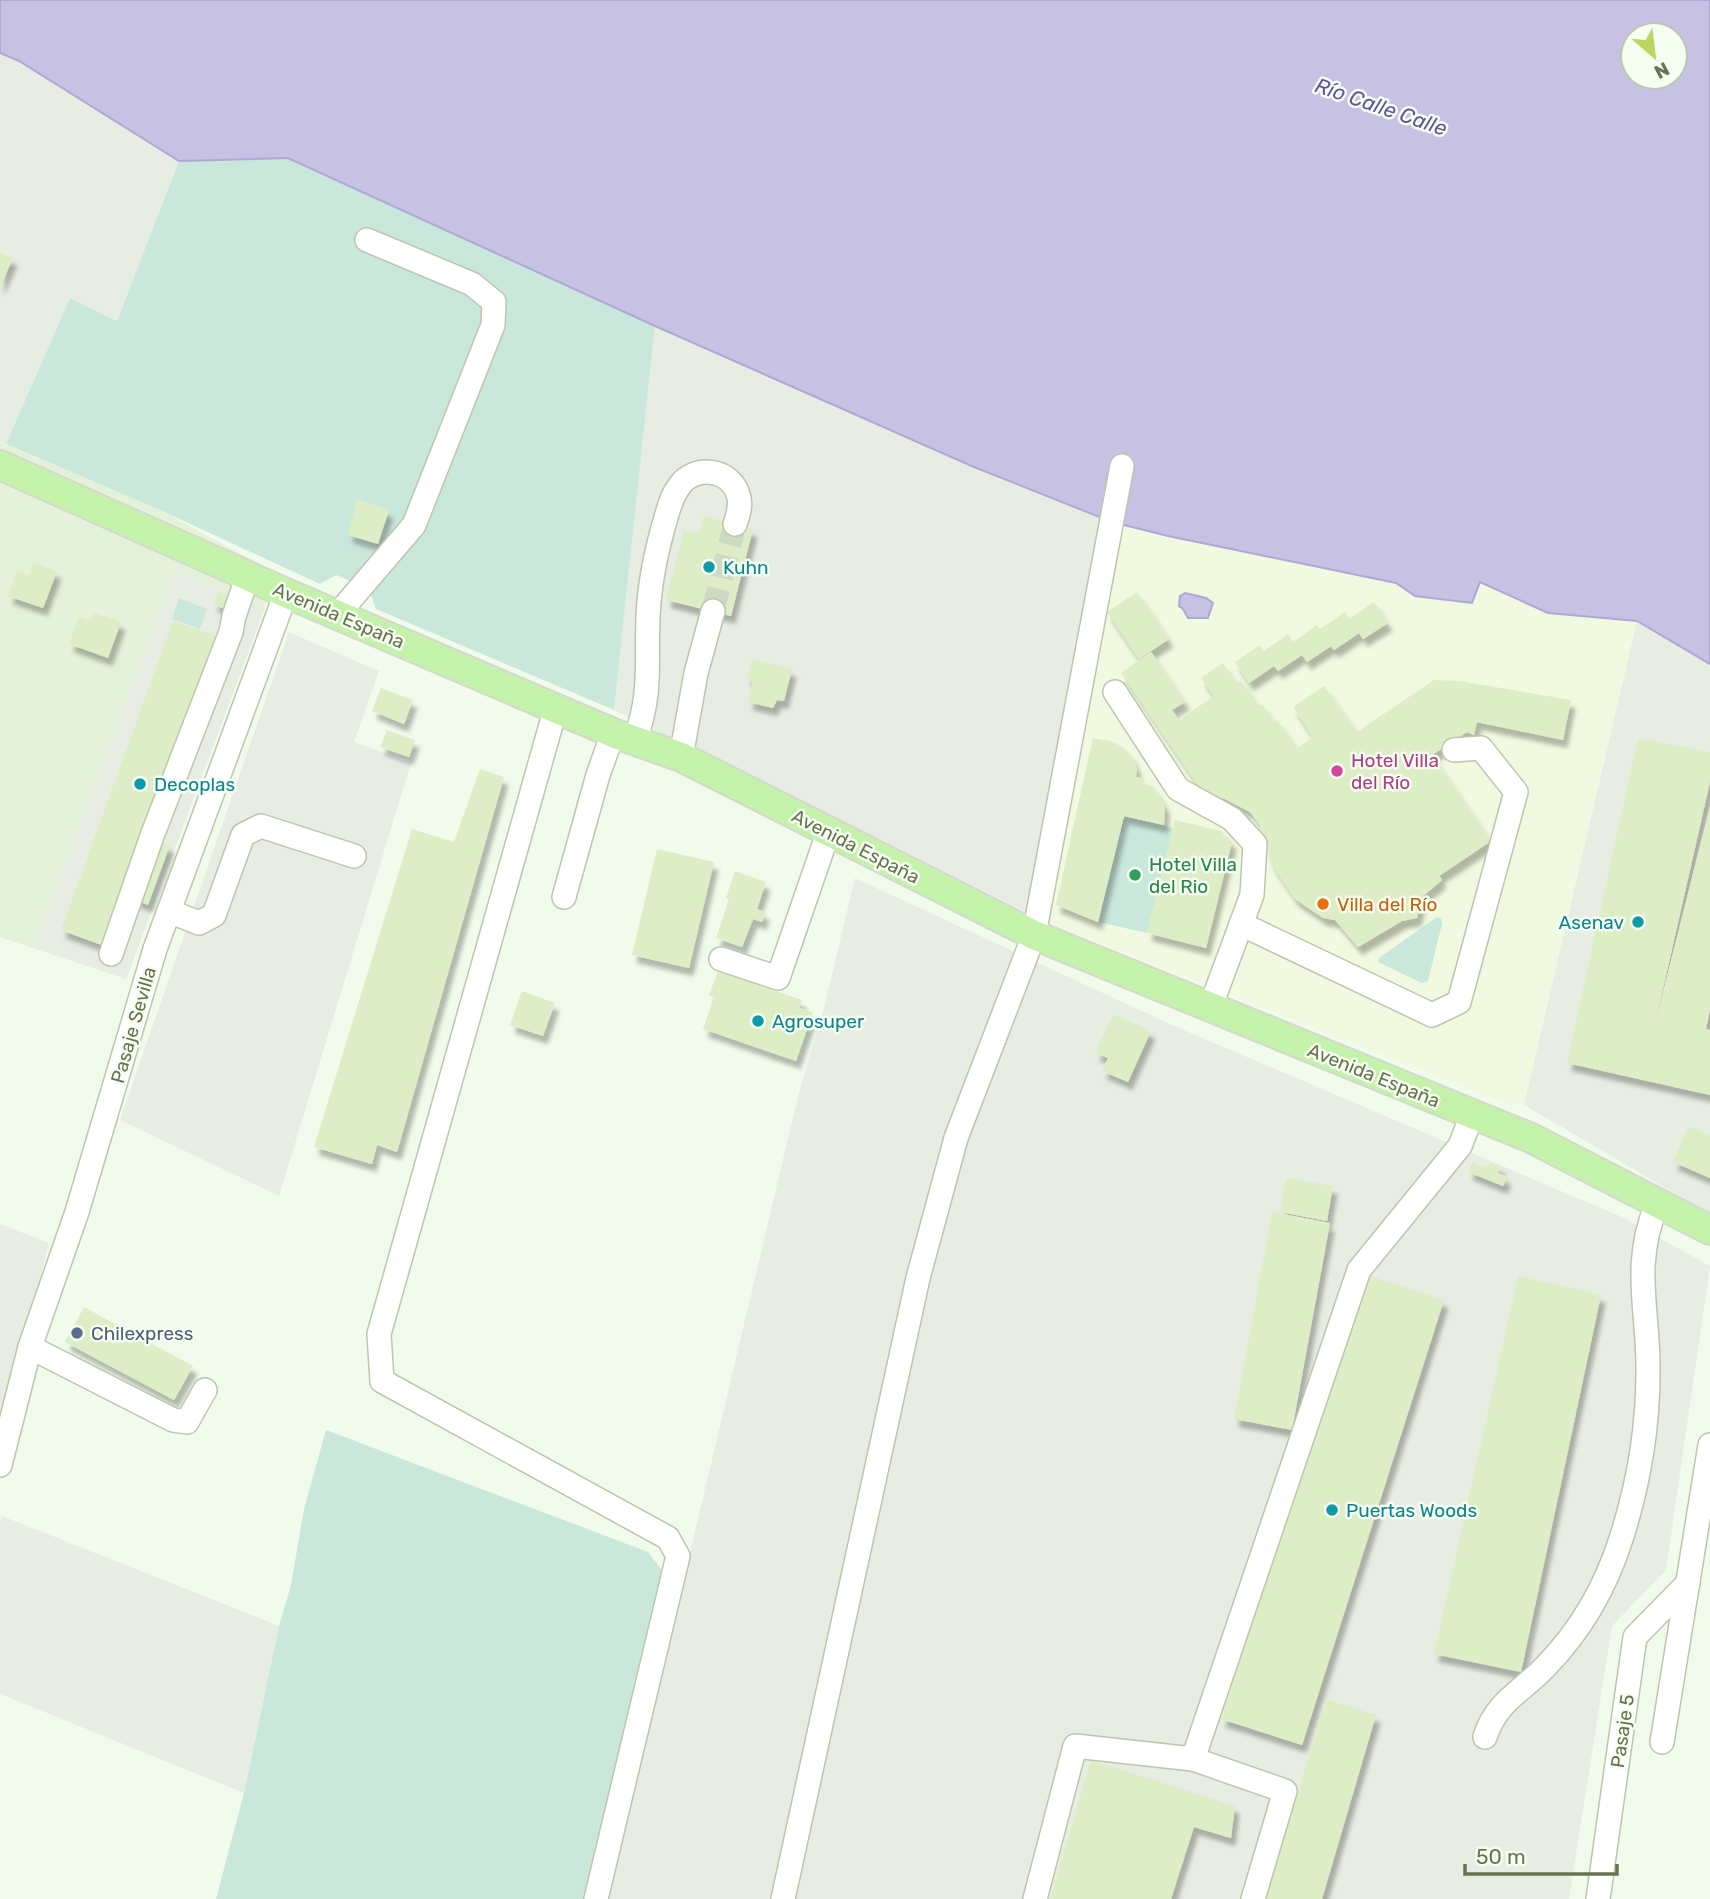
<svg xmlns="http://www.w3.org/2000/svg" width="1710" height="1899" font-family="Rubik,sans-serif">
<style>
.residential{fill:#e4f2da}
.commercial{fill:#f1fae0}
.industrial{fill:#e8ede3}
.green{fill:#cae7dc}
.water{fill:#c7c1e3;stroke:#b0a8d4;stroke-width:2;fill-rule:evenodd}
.building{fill:#ddedc5;filter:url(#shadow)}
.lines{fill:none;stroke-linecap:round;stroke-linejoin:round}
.minor-tunnel{stroke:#ced9c4;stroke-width:23;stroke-dasharray:23 11;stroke-linecap:butt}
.minor-casing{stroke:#bbc7ac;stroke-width:26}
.major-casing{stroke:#d4d8ce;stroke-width:32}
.minor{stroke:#fff;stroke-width:23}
.major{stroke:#c4f2ab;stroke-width:28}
.culture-dot{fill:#0f9aa8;stroke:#f6fdf1;stroke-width:2.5}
.hotel-dot{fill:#d1479c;stroke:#f6fdf1;stroke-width:2.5}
.leisure-dot{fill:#2e9e5b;stroke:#f6fdf1;stroke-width:2.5}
.food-dot{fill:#e8710a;stroke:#f6fdf1;stroke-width:2.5}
.service-dot{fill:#5c6f8a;stroke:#f6fdf1;stroke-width:2.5}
.labels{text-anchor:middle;stroke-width:5;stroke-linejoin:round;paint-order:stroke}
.culture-label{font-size:19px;fill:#0d838f;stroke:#f6fdf1;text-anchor:start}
.street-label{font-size:19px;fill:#667450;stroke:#f6fdf1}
.hotel-label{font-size:19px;fill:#b23c85;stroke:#f6fdf1;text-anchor:start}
.leisure-label{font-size:19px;fill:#27864d;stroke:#f6fdf1;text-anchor:start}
.food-label{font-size:19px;fill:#c56008;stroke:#f6fdf1;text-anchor:start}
.service-label{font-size:19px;fill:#4e5e75;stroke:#f6fdf1;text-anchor:start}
.water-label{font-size:21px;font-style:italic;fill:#635698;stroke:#f6fdf1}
</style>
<defs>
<filter id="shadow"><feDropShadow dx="4.5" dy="8" stdDeviation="2" flood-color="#0004"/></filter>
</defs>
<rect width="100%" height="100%" fill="#f1fbeb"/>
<polygon class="residential" points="0,442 160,510 277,574 126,979 0,937"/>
<polygon class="commercial" points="1122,525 1396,583 1415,596 1479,582 1548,613 1637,621 1524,1105 1497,1100 1046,922"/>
<g class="industrial">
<polygon points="0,53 19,61 179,161 117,321 70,298 6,444 0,442"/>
<polygon points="655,326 974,467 1112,522 1046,922 614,710"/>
<polygon points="176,569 265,608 126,979 34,947"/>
<polygon points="1637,621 1710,664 1710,1214 1524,1105"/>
<polygon points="289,632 379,671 354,742 411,763 279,1196 120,1120"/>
<polygon points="855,878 1172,1025 1622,1217 1710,1266 1666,1570 1612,1626 1569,1899 608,1899 799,1092 824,1008"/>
<polygon points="0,1224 49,1243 5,1412 0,1409"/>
<polygon points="2,1516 279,1626 244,1793 0,1694 0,1524"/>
</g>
<g class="green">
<polygon points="288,158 655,326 614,710 376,609 369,589 336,575 320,584 160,510 6,444 70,298 117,321 179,161"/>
<polygon points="179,598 207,609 200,629 172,619"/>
<polygon points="1124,816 1173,828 1147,933 1098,922"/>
<polygon points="1437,917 1441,918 1442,924 1428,981 1422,983 1378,962 1379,958"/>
<polygon points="326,1430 648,1552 664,1573 584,1899 216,1899 244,1793 279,1626 291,1585 304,1509"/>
</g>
<g class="water">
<path d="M0,0h1710v664l-73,-43 -89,-8 -68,-31 -8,21 -57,-7 -19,-13 -228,-47 -56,-14 -138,-55 -319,-141 -367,-168 -109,3 -160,-100 -19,-8zM1633,35h42v42h-42z"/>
<polygon points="1185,593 1206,598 1213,603 1208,618 1188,618 1183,609 1179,606 1180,596"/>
</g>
<g class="building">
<polygon points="0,252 13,258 0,287"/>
<polygon points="357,499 389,510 378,544 348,535"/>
<polygon points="704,516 753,529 731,616 666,600 684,530 699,534"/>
<polygon points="33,562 57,571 43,608 8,596 17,571 29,575"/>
<polygon points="218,591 232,597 227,610 213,604"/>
<polygon points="1137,592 1169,639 1139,659 1107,612"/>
<polygon points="1374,602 1388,623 1363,639 1359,633 1334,650 1331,646 1307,662 1302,655 1278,671 1274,666 1249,683 1235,662 1260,645 1264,651 1288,634 1293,642 1317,625 1320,629 1345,612 1349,619"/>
<polygon points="94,613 121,622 108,658 69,644 79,617 91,621"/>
<polygon points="173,621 219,637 107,947 61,930"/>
<polygon points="1151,652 1185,702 1172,710 1179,720 1214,696 1201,678 1223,663 1237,683 1241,681 1259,707 1262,704 1275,722 1277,720 1297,748 1313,737 1293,707 1324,686 1357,732 1434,680 1460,681 1571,700 1563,740 1477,722 1474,735 1467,732 1432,755 1491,841 1439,876 1442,880 1422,897 1417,918 1402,921 1358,947 1335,920 1323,918 1295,899 1272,865 1260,825 1250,812 1223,798 1216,801 1206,797 1121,673"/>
<polygon points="752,659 792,669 784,701 777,700 773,708 748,702 753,681 747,679"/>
<polygon points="381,688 413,700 404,724 372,711"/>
<polygon points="387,730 415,740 409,757 380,747"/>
<polygon points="1093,738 1111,741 1123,747 1132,757 1137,769 1136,777 1144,779 1143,784 1154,787 1165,806 1164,825 1124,816 1098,922 1056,905"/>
<polygon points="1638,738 1710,752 1710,782 1655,1024 1710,807 1710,1009 1706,1029 1710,1030 1710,1095 1567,1063"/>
<polygon points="480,769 504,777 397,1152 377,1145 372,1164 314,1147 412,829 454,842"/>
<polygon points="1175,820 1221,831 1232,842 1206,948 1147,933"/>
<polygon points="155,840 170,845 148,905 134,899"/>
<polygon points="657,849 714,862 689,968 632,955"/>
<polygon points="735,871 766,882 757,909 765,912 762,922 753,919 742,947 716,938 729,899 726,898"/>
<polygon points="718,971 802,1000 799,1008 813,1012 796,1061 703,1029 714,997 709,995"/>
<polygon points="522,991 555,1003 543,1036 510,1025"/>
<polygon points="1113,1014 1151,1031 1128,1082 1102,1071 1108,1058 1095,1053"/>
<polygon points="1688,1126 1710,1135 1710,1178 1673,1162"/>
<polygon points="1472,1162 1487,1168 1490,1162 1501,1166 1498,1173 1507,1177 1503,1186 1468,1172"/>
<polygon points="1286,1178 1333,1186 1327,1221 1280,1212"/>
<polygon points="1272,1212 1330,1223 1292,1430 1234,1419"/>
<polygon points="1361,1273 1444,1300 1302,1745 1221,1719"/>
<polygon points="1518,1276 1601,1295 1521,1672 1434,1654"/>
<polygon points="84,1307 193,1366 174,1400 65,1342"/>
<polygon points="1326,1699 1376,1715 1322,1899 1266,1899"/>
<polygon points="1091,1760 1235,1806 1231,1838 1194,1827 1171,1899 1050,1899"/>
</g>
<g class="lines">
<polyline class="minor-tunnel" points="713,611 735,524"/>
<g class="minor-casing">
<g id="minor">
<polyline points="338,614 414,525 493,325 494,302 472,284 367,240"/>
<polyline points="1115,692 1178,789 1232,819 1255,844 1252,895 1210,1008"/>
<polyline points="556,707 379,1334 382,1381 668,1538 678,1556 596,1899"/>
<path d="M635,740c17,-47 11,-75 13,-122 1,-30 7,-61 15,-90 4,-13 7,-29 15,-40 15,-25 55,-20 61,10 2,9 -1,17 -4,26"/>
<polyline points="681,757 696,673 713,611"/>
<polyline points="564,897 598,775 613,733"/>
<polyline points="169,911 199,923 214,915 243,835 261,826 354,856"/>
<polyline points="1241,924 1432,1015 1459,1002 1516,792 1481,748 1454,750"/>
<polyline points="111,954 152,836 231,632 234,616 248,575"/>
<polyline points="721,959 778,978 828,833"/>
<polyline points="30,1347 173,1420 187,1422 205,1390"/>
<polyline points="0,1465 30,1347 77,1212 155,949 286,593"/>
<path d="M1485,1737c12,-37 37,-45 61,-71 34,-35 60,-80 75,-127 17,-53 27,-111 27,-167 1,-63 -17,-105 9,-168"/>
<polyline points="1662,1742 1710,1445"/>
<polyline points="783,1899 918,1278 956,1138 1034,935 1122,466"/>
<polyline points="1035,1899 1075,1746 1193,1759"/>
<polyline points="1253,1899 1285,1791 1193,1759 1359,1270 1460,1146 1472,1115"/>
<polyline points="1598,1899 1635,1637 1688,1583"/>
</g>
</g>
<g class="major-casing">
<polyline id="major" points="0,465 286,593 613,733 681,757 1034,935 1531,1138 1710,1230"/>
</g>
<use href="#minor" class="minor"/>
<use href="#major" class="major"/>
</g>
<g class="culture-dot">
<circle cx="709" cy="567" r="7"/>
<circle cx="140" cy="784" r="7"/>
<circle cx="1638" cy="922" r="7"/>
<circle cx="758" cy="1021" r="7"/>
<circle cx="1332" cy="1510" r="7"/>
</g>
<circle class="hotel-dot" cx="1337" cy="771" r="7"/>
<circle class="leisure-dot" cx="1135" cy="875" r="7"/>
<circle class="food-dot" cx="1323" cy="904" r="7"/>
<circle class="service-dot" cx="77" cy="1333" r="7"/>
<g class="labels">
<g class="culture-label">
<text x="723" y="574">Kuhn</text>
<text x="154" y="791">Decoplas</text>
<text x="1624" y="929" text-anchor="end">Asenav</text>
<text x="772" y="1028">Agrosuper</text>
<text x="1346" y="1517">Puertas Woods</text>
</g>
<g class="street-label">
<text transform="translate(339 615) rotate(23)" y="7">Avenida España</text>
<text transform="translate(856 846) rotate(27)" y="7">Avenida España</text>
<text transform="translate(133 1025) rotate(-74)" y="7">Pasaje Sevilla</text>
<text transform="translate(1374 1075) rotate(22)" y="7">Avenida España</text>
<text transform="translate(1622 1731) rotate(-82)" y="7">Pasaje 5</text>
</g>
<g class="hotel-label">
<text x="1351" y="767">Hotel Villa<tspan x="1351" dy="22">del Río</tspan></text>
</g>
<g class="leisure-label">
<text x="1149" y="871">Hotel Villa<tspan x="1149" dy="22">del Rio</tspan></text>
</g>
<g class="food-label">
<text x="1337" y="911">Villa del Río</text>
</g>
<g class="service-label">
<text x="91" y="1340">Chilexpress</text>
</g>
<g class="water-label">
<text transform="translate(1381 107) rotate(19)" y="7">Río Calle Calle</text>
</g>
</g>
<g transform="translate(1654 56) rotate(152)"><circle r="33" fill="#f6fdf1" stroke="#bcc6b1" stroke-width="2"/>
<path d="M0-5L12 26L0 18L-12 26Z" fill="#b9d75e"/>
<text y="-10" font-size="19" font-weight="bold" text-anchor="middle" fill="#667450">N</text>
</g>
<path d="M1465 1864v10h152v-10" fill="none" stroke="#667450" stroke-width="3.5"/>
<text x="1476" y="1864" font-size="21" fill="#667450" stroke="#f6fdf1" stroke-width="5" paint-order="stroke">50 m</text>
</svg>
